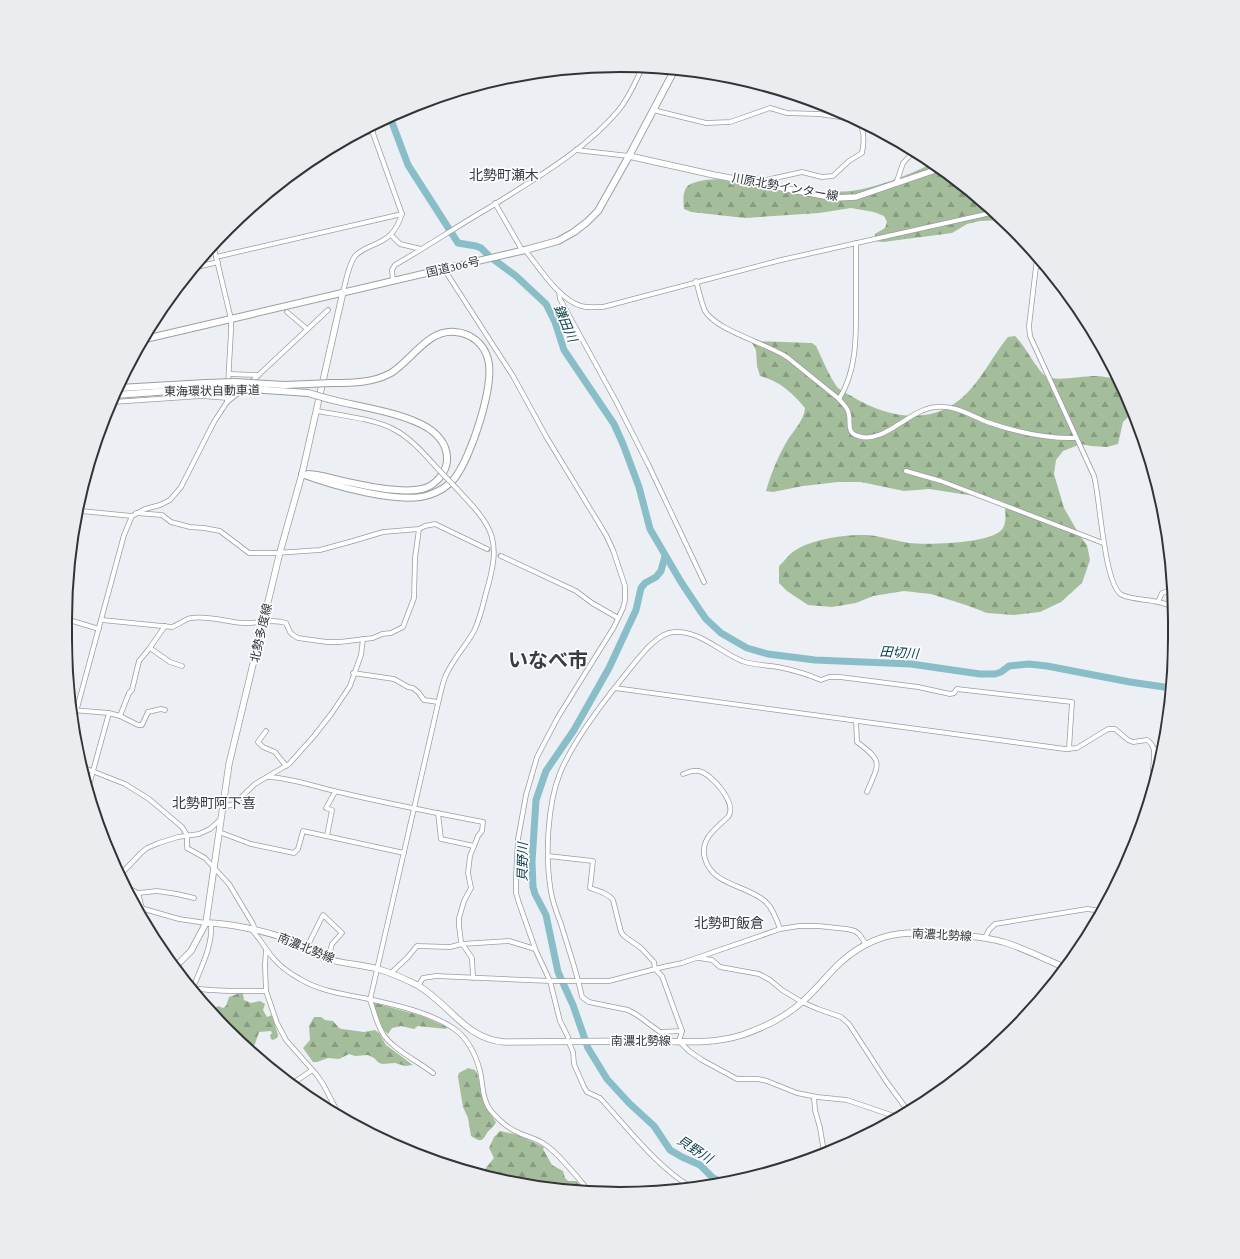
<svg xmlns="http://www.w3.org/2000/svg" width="1240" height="1259" font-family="'Crimson Pro','Noto Sans JP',serif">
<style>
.forest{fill:url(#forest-firs)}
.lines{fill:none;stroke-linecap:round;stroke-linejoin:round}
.river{stroke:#89bec9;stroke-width:7}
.minor-tunnel{stroke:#c7cacd;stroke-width:4;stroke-dasharray:4 2;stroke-linecap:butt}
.minor-casing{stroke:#9b9ea2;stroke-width:5.5}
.major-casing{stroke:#9b9ea2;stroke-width:7}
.highway-casing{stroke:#9b9ea2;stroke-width:8}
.minor{stroke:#fff;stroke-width:4}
.major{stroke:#fff;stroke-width:5.5}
.highway{stroke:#fff;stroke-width:6}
.minor-bridge-casing{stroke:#9b9ea2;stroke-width:5.5;stroke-linecap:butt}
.highway-bridge-casing{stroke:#9b9ea2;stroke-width:8;stroke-linecap:butt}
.minor-bridge{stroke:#fff;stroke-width:4}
.highway-bridge{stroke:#fff;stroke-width:6}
.labels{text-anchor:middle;stroke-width:3.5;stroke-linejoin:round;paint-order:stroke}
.street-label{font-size:12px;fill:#323435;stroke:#fbfcff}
.water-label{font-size:13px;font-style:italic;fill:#083b44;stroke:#fbfcff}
.quarter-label{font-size:14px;fill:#3a3d40;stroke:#fbfcff}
.town-label{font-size:20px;font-weight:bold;fill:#3a3d40;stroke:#fbfcff}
.rim{fill:none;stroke:#323435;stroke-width:2}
</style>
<defs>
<pattern id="forest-firs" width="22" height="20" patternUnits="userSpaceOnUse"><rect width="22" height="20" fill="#a4be9b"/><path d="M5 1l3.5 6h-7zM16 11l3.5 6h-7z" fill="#869b7f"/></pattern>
</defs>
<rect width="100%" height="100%" fill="#eceff3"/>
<g class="forest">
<path d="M931,164l55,39 16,17 -22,1 -13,3 -15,9 -69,9 -8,-1v-7l10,-6 2,-6 -3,-6 -10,-4 -23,-4 -32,5 -74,5 -54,-6 -7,-3c-1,-10 -2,-23 9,-26 26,-9 61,1 88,4 20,2 50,6 70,4 28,-4 55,-15 80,-27z"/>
<path d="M1015,336c11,11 20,31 30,40 9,6 38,0 49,0 9,0 17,2 25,3l13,34 -9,9 -5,22 -11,3 -16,-1 -10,-2 -18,7 -7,9 -2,14 10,34 16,28 7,9 3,15 -8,23 -21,19 -21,10 -26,3 -27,-2 -21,-8 -35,-11 -27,-3 -31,5 -17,7 -24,4 -24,-2 -21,-14 -8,-8v-17c5,-4 9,-11 15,-15 17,-12 52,-17 73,-16 14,1 28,6 42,8 18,2 85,1 94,-15 4,-7 2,-17 2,-24l-23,-7 -53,-8 -25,2 -43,-9h-23l-35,4 -30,6 -7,-1c5,-18 12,-34 21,-50 6,-10 17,-20 18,-33 -14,-16 -24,-26 -45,-32l-3,-10 -1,-16 -5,-9 61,2 4,3c6,12 13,30 21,41 4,4 11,7 16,10 30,18 69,28 101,7 24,-16 36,-45 54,-67z"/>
<polygon points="240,993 243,994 244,1000 251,1003 260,1001 265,1004 263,1010 267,1017 272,1015 278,1035 277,1038 273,1040 271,1039 270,1035 272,1033 271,1031 259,1032 255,1044 249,1049 228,1032 214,1014 215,1008 218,1006 223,1008 226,1006 229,997"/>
<polygon points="375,1003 422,1016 447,1027 446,1029 418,1026 414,1029 401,1026 392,1028 388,1034 383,1029 373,1004"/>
<polygon points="314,1017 321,1017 325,1020 333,1021 339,1028 342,1029 364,1032 375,1030 379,1033 386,1045 413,1065 405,1066 395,1063 382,1064 378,1062 374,1058 368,1055 355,1056 349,1054 339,1059 328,1058 317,1062 313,1062 303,1048 310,1040 309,1026"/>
<path d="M468,1068l7,2 2,3 8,33 11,16c-2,5 -6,7 -9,11 -5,9 -7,9 -16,3l-3,-18 -5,-11 -5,-30 1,-4z"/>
<polygon points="500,1131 518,1135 544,1147 543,1149 552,1165 563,1171 565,1178 568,1181 576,1181 585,1190 547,1189 481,1174 494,1158 489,1148 494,1137"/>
</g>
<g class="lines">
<g class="river">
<polyline points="390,117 408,165 458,243 476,246 481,248 489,256 516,276 546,304 555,322 564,350 614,424 623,444 639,487 650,529 681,582 699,609 706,619 721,633 747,648 768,654 815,660 911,664 980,674 995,674 1001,672 1009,666 1029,664 1047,666 1130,682 1171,688"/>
<polyline points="665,556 661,571 656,577 645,583 641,588 636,610 609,668 574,730 546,771 536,800 532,862 533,887 535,894 546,915 558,972 573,1005 588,1048 607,1079 629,1103 654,1126 670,1150 682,1157 700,1165 713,1178 722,1182"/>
</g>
<polyline class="minor-tunnel" points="487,549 501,556"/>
<g class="minor-casing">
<g id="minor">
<polyline points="653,110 706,123 730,122 736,120 770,108 787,113 819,114 853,119"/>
<polyline points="353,135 373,131"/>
<polyline points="576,150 629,156"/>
<path d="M738,179l7,-3 21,4 36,-8 20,5 11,-1 16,-15 13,-8c2,-10 3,-25 -5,-32"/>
<polyline points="896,184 903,163 914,151"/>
<polyline points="495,203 522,250"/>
<polyline points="391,235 400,244 421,249"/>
<path d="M525,250c14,17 34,50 56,56 7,2 15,1 22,1l178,-47 214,-48"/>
<polyline points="216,257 402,214"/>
<path d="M1037,258l-8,68 1,10 64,140c6,21 10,110 28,119 11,5 25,4 36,7 5,1 10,3 15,4"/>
<polyline points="1037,266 1046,267"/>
<polyline points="193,268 218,262"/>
<polyline points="444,269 513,376 547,438 606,535 613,550 625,586 625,600 623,608 614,627 558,717 537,757 526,795 518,839 516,876 516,893 519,903 536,951 550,981 560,1021 568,1037"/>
<path d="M393,281l-1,-11 3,-5c33,-19 64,-40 97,-59 44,-28 92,-55 126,-95 11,-13 17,-28 24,-43"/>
<path d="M696,281c3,10 5,21 9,30 12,20 61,32 82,46l52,42c3,4 7,7 9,12 4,10 -3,21 10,25 26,9 51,-27 78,-29 19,-2 34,8 51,15 29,10 59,17 89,16"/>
<path d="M343,292c3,-11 5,-26 12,-36 5,-5 9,-7 16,-10 18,-7 25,-14 31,-32l-32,-89"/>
<polyline points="559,292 560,299 617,403 649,466 704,582"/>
<polyline points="287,312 307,329"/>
<polyline points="229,374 259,375"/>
<polyline points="249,384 328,310"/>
<path d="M839,399c19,-30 17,-67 17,-101 0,-18 0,-37 0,-55"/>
<polyline points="113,402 202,396 228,398"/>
<polyline points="227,402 242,390"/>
<path d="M317,411c22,4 59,8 78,19 17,9 31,26 44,40"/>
<polyline points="906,471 941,481 1103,543"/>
<polyline points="79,509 81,511 132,516"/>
<polyline points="136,513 162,515 171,522 190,527 204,528 220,531 249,553 276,553 320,550 353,541 383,532 419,529 425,526 435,524 487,549"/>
<polyline points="75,526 81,511"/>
<polyline points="501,556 576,591 592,603 618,618"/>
<polyline points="1158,602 1162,593 1174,589"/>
<polyline points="66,619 99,629"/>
<path d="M102,620l70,7c6,-2 15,-9 19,-9 17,-3 35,4 52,5 15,1 28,-5 43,0l4,9 3,3 5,3 29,4h13l33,-4 9,-4 9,-1 12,-6 11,-29 1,-40 4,-29"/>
<polyline points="150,648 170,662 182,666"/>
<polyline points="353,673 394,679 408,687 413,688 418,692 424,700 438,702"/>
<path d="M615,688l450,61 12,-1 31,-19h7l13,11 5,2 14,-2c11,7 6,19 6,31"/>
<polyline points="72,710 109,713 88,789"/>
<polyline points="109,713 120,716 129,693 132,690 139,661 149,649 165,626"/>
<polyline points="120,716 138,725 142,725 148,712 161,709 165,710"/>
<path d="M856,721l1,21c27,20 22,21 10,50"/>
<polyline points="73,723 124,535 132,516 145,509 160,505 170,500 181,487 214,422 227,402 231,331 231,319 213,244"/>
<polyline points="266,731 258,742 263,747 275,752 286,766"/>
<polyline points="1154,749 1161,751"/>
<polyline points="82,767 125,784 149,799 182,827 187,835 187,848 205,858 229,884 253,924 255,930"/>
<path d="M683,774c5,-2 10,-4 16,-3 13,3 39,33 29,46 -12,11 -29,23 -23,42 8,27 43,26 61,43 7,7 11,18 14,27"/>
<path d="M268,777c26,1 50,11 75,16 47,11 93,20 140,29l-1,9 -4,5 -8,20 -2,17 3,15 -7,13 -5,17v8l2,16 11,16 1,20"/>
<polyline points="223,807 234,804 255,784 289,764 314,736 332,713 350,686 361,655 363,639"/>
<polyline points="438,813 441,839 474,846"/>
<polyline points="219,832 251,844 294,853 298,849 303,831 404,853"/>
<polyline points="327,836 332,810 326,808 335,792"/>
<path d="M548,856l45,5 -3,27c8,3 18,5 23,12l8,32 3,4 17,12 13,14 1,7 7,7 20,55 -3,10 10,10 13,9 35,19h21l9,2 30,12 20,4 30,3 50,17"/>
<polyline points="120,875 141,853 147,848 159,843 178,837 199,834 210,829 221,819"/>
<polyline points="126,887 138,893 142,908"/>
<polyline points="138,893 157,891 177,894 194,898"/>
<polyline points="137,907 179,919 206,923"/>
<path d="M252,930c8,9 14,20 22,29 7,8 17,15 26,20 20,12 42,15 64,19 28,6 65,14 89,30 14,9 23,27 27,43 3,13 2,29 11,40 7,8 17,17 26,21 10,5 22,7 30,14 14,10 30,31 42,45"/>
<polyline points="985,938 989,930 995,924 1087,909 1103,911"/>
<polyline points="306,949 323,915 342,933 332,944 328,959"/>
<polyline points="266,950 265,965 266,991 277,1023 286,1040 316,1074 323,1084 335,1107"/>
<polyline points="699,958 712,960 720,967 759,974 770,980 782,990 802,1002 818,1009 841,1017 849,1024 886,1081 908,1111"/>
<polyline points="391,973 407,958 417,946 450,947 462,944 509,941 535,949"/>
<polyline points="418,986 423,978 436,976 550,981 609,981 663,967 682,963 780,929 799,926 818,926 847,929 855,931 859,934 866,944"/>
<path d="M192,988c24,4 49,3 74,3"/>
<path d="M193,988c8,-21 20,-42 18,-65"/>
<path d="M682,1031l-22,1 -23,-17 -9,-5 -39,-8 -7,-5c-5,-25 -14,-49 -21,-73 -4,-10 -8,-21 -10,-32 -6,-35 -4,-86 9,-119 13,-31 40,-67 61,-93 12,-14 33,-47 53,-48 25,-2 46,20 68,29 11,4 24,4 36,6 15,3 29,7 43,13l8,-3h11l78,10 32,7 4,-1 3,-4 115,13 -3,47"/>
<path d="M570,1045l3,7 1,12 10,23 3,5 13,6c26,28 58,70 91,89"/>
<path d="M433,1073c-14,-11 -44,-26 -51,-41 -6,-10 -8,-22 -12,-32l70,-305c2,-7 3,-14 6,-20 7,-16 20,-29 28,-44 6,-12 9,-26 12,-38 16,-54 8,-65 -29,-104"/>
<polyline points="292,1084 312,1070"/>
<polyline points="814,1097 815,1110 820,1128 824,1152"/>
</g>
</g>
<g class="major-casing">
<g id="major">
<polyline points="629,156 714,175 835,198 856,197 938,169"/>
<path d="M206,923c22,0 60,8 80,16 13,6 25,14 38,19 18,6 36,6 54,11 14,4 27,10 39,16 32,18 48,54 87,57 47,0 95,-1 142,-1 31,0 65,4 96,-6 21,-7 43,-18 60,-33 14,-12 25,-27 38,-39 36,-33 67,-32 112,-29 17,2 35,3 51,8 21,6 41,17 61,25"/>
<polyline points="175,967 191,951 206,923 229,764 280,552 302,474 343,292"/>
</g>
</g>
<g class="highway-casing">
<g id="highway">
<polyline points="141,340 525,250 558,241 574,232 587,222 598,211 629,156 675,69"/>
<path d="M302,474c29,11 98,31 127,21 9,-3 18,-8 25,-16 17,-21 41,-94 34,-120 -4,-15 -17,-26 -33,-27 -27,-3 -43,28 -64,41 -18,10 -39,10 -59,10"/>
<path d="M308,474l9,1c29,6 77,20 105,14 13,-3 24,-16 25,-28 1,-15 -7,-25 -19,-33 -26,-16 -69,-21 -99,-29"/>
</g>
</g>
<use href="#minor" class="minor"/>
<use href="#major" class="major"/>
<use href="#highway" class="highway"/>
<g class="minor-bridge-casing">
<polyline id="minor-bridge" points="439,470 457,489"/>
</g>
<g class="highway-bridge-casing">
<g id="highway-bridge">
<polyline points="119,388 206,383 235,382 285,385 332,383"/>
<polyline points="115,395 171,391 252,389 308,393 329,399"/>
</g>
</g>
<use href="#minor-bridge" class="minor-bridge"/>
<use href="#highway-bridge" class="highway-bridge"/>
</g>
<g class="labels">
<g class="street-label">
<text transform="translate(785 187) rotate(10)" y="4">川原北勢インター線</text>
<text transform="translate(453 267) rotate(-13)" y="4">国道306号</text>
<text transform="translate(212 391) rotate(-1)" y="4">東海環状自動車道</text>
<text transform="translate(261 633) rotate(-77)" y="4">北勢多度線</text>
<text transform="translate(942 935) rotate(3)" y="4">南濃北勢線</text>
<text transform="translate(306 948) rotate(22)" y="4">南濃北勢線</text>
<text x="641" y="1045">南濃北勢線</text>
</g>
<g class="water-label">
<text transform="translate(566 323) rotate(67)" y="5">鎌田川</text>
<text transform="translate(899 652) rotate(4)" y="5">田切川</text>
<text transform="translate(522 862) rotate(-89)" y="5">貝野川</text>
<text transform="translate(695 1149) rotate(33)" y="5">貝野川</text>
</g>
<g class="quarter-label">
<text x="504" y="180">北勢町瀬木</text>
<text x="214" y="808">北勢町阿下喜</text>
<text x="729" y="928">北勢町飯倉</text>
</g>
<g class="town-label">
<text x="548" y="667">いなべ市</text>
</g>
</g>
<path d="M0 0H1240V1259H0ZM620 72H620A548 548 0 0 1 1168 620V639A548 548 0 0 1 620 1187H620A548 548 0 0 1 72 639V620A548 548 0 0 1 620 72Z" fill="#ebecef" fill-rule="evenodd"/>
<path class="rim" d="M620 72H620A548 548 0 0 1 1168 620V639A548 548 0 0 1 620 1187H620A548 548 0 0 1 72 639V620A548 548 0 0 1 620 72Z"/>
</svg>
